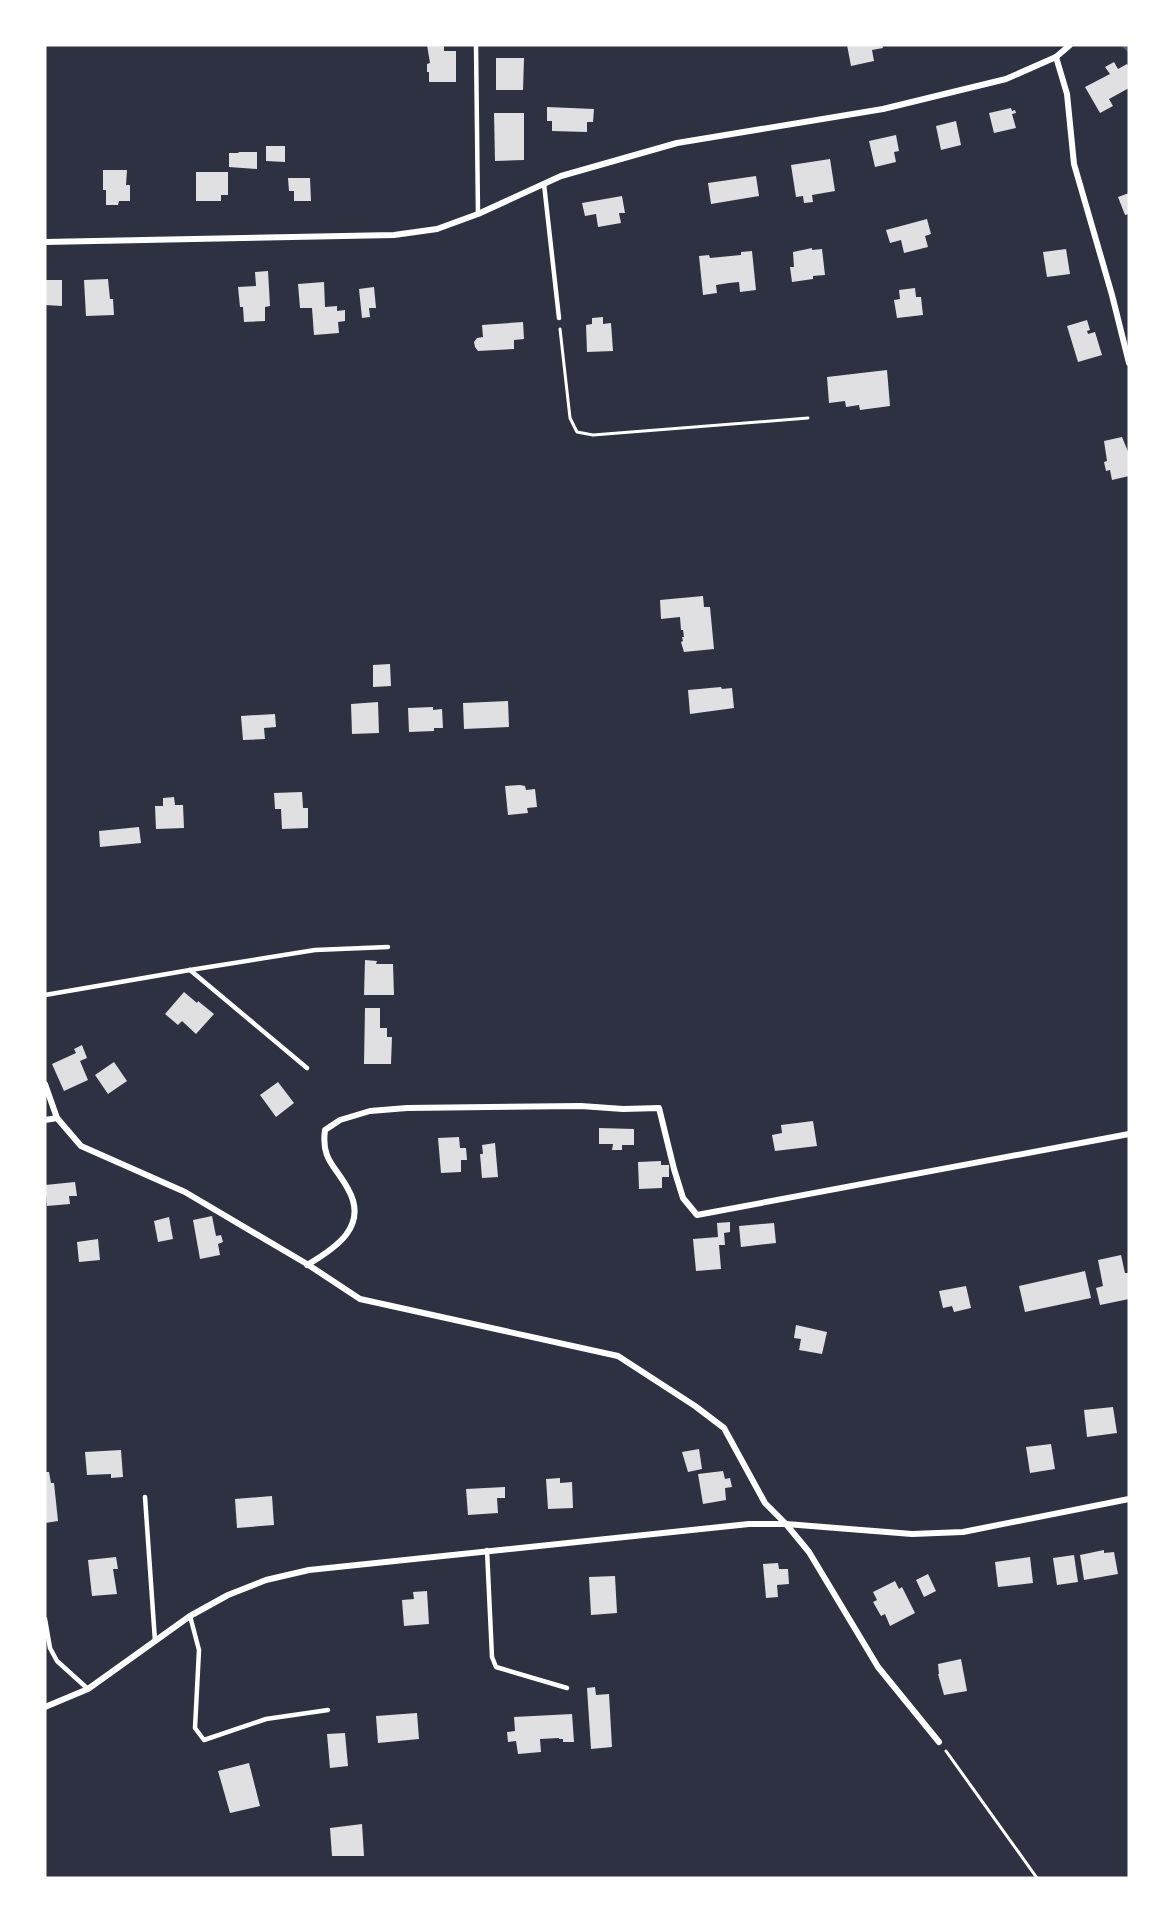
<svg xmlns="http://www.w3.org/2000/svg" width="1174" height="1923" font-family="Karla,sans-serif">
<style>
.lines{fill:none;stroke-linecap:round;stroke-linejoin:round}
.stream{stroke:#4f5d75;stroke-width:5}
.building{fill:#e0e0e3}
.path{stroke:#fff;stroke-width:3}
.service{stroke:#fff;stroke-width:4.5}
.minor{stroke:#fff;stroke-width:6}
</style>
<rect width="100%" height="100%" fill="#2d3142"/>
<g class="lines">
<polyline class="stream" points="1124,45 1129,50"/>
</g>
<g class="building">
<polygon points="427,45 444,45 444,51 456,51 456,82 429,82 429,72 427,72 427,64 430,63"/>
<polygon points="847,45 882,45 883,48 872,50 874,61 851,66"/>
<polygon points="496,58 524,58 523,90 496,90"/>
<polygon points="1114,62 1118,69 1127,64 1129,67 1129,88 1109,99 1113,106 1100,113 1085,87 1110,74 1105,67"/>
<polygon points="547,107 594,109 593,122 587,122 587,132 552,131 552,121 547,121"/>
<polygon points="1011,108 1012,111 1015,110 1016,113 1012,114 1016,128 994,133 989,113"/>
<polygon points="494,113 524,113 524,160 495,161"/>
<polygon points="956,121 961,145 941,150 936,126"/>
<polygon points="896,135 899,151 894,152 896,162 875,167 869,141"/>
<polygon points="266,146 285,146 285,162 266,161"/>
<polygon points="238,152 257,152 257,169 229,167 229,153 239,153"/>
<polygon points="830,159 835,191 812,195 813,202 804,203 803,196 796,197 791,165"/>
<polygon points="103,170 127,170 126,185 130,185 130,201 119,201 118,205 106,205 106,190 103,190"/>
<polygon points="196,172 228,172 228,195 221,195 221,201 196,201"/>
<polygon points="756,176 759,196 711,204 708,183"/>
<polygon points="288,178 310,178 311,201 294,201 294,191 289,191"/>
<polygon points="1129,193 1129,214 1125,215 1118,197"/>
<polygon points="622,196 625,213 619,213 621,223 598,227 596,214 585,216 582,203"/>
<polygon points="927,219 931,234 925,236 928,247 904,253 901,240 890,243 886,230"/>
<polygon points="812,248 812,250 822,249 825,275 813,276 813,279 792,282 790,267 794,267 793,252"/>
<polygon points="1066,249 1070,274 1047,277 1043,252"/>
<polygon points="752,251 756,290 740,292 739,282 729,283 716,285 717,293 703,295 699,256 709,255 710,258 741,255 741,252"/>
<polygon points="268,271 270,306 265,307 265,321 244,322 243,307 240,307 238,287 256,286 255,272"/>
<polygon points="108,279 110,299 113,299 114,315 86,316 84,280"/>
<polygon points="45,280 62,280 62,306 45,305"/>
<polygon points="324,282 325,307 337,306 337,311 345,310 345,321 338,322 339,333 314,335 312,308 300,308 298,284"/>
<polygon points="374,287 376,308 369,308 370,317 362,318 359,289"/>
<polygon points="915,288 916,297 921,297 923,315 897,318 894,300 900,299 899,290"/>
<polygon points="603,317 603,324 611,323 613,351 587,352 586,325 592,324 592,318"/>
<polygon points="1087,320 1090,330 1087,331 1088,334 1095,332 1102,355 1078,362 1067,326"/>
<polygon points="523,322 524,339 514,340 514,349 478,351 475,347 474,342 477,338 483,337 482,325"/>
<polygon points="887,370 890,406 860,410 859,405 846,407 845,401 829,403 827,377"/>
<polygon points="1122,437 1129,454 1129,476 1112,480 1110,470 1106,471 1104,462 1107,461 1104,441"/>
<polygon points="703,596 704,607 710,607 714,649 684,652 681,642 683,641 682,637 684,637 683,630 681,630 680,617 661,619 660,600"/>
<polygon points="390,664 391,686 373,687 373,665"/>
<polygon points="721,687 722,689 732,688 734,708 690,714 688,690"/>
<polygon points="508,701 509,727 464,729 463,703"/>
<polygon points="378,702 379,733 352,734 351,704"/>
<polygon points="433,707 433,710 442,709 443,728 434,728 434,731 409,732 408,708"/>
<polygon points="275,714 276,727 264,728 265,739 243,740 241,716"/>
<polygon points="520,785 525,786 526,790 535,789 537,807 527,808 528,813 508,815 505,786"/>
<polygon points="302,792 303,808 308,808 308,828 282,829 281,809 275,809 274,793"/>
<polygon points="174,797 175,805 183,805 184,828 156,829 155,806 163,806 163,798"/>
<polygon points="139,827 141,843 100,847 99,831"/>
<polygon points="365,960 377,961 376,964 393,964 394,995 364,995"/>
<polygon points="184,992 197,1003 198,1001 214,1014 196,1034 182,1021 178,1025 165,1014"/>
<polygon points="365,1008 380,1008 380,1028 387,1028 387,1037 392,1037 391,1064 364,1064"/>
<polygon points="82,1045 87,1058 80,1061 88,1080 64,1091 52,1064 76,1053 74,1049"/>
<polygon points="114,1062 127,1081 108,1094 95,1075"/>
<polygon points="278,1082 294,1103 276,1117 260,1095"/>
<polygon points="813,1121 817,1146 775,1151 772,1135 782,1133 781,1125"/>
<polygon points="599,1128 634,1129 634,1145 622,1145 622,1150 612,1150 613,1144 599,1144"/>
<polygon points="459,1137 460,1148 466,1148 467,1160 461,1160 461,1172 441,1173 438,1138"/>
<polygon points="495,1143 498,1177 482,1178 480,1154 483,1154 482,1145"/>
<polygon points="661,1161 661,1165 669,1165 669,1177 662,1177 662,1188 639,1189 638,1162"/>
<polygon points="75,1182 77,1196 69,1196 70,1204 47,1206 45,1185"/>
<polygon points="212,1216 216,1236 221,1235 223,1242 218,1244 220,1255 200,1259 193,1220"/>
<polygon points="169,1217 173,1239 158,1242 154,1221"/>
<polygon points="730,1222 730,1232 724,1233 725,1245 719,1245 721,1269 696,1271 693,1239 718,1237 717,1223"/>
<polygon points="774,1223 776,1243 741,1247 739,1226"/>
<polygon points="98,1239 100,1260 79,1262 77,1242"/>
<polygon points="1121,1255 1125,1273 1129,1273 1129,1299 1100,1305 1096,1288 1103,1286 1098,1260"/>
<polygon points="1085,1271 1091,1298 1025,1312 1019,1286"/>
<polygon points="966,1286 971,1308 954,1312 952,1306 943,1308 939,1291"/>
<polygon points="796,1325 827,1332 822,1354 799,1350 801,1339 794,1338"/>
<polygon points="1113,1407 1117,1433 1087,1437 1084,1410"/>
<polygon points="1051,1444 1055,1469 1030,1473 1026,1447"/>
<polygon points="699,1449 702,1469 688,1472 682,1452"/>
<polygon points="121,1450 123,1477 111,1478 111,1474 87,1475 85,1452"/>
<polygon points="723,1471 725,1479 730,1478 732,1487 725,1488 726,1500 703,1504 698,1474"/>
<polygon points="45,1472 49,1472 51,1483 54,1483 58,1521 45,1523"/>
<polygon points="560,1478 560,1483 572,1482 573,1508 548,1509 546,1479"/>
<polygon points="505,1487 505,1498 497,1498 498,1513 468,1515 466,1489"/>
<polygon points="272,1496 274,1525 237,1528 235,1499"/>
<polygon points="1104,1550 1104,1553 1114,1552 1118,1574 1084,1580 1080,1555"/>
<polygon points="1074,1555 1078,1582 1057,1585 1053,1558"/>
<polygon points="116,1557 118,1569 113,1569 117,1594 92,1596 88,1560"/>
<polygon points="1030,1557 1033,1583 998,1587 995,1562"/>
<polygon points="778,1563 779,1569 788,1569 789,1584 777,1585 778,1597 766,1598 763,1564"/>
<polygon points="928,1574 936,1591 924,1597 916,1580"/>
<polygon points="615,1576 617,1613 591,1615 589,1577"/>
<polygon points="895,1581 899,1589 902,1587 915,1613 890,1626 885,1614 881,1616 873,1602 877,1600 873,1592"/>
<polygon points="427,1591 429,1624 404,1626 402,1600 414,1599 413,1592"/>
<polygon points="961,1659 967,1691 944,1695 938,1674 939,1674 938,1664"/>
<polygon points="595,1687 596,1695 609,1694 612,1747 591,1749 587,1688"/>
<polygon points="417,1713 419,1739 378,1743 376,1716"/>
<polygon points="572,1714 574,1742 563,1742 563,1739 559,1739 559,1738 540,1739 541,1752 518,1754 516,1741 508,1742 507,1732 515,1731 514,1717"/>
<polygon points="345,1733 348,1766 330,1768 327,1734"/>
<polygon points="249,1763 260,1806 230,1813 218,1771"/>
<polygon points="362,1824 364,1856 332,1856 330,1828"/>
</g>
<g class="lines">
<g class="path">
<polyline points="560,329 570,418 577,432 593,435 808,418"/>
<polyline points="946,1751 1037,1878"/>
</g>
<g class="service">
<polyline points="476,45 478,214"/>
<polyline points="544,184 559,318"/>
<polyline points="190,970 307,1068"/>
<polyline points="45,995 190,970 315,950 388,947"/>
<polyline points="145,1497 155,1641"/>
<polyline points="487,1550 492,1657 496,1667 567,1688"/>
<polyline points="190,1616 199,1650 195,1728 204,1740 266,1719 328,1710"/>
<polyline points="45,1619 50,1648 57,1661 88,1689"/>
</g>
<g class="minor">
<polyline points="1056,57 1067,94 1074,164 1112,295 1129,363"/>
<polyline points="45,242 394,235 437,229 478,214 561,176 677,143 883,109 1006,79 1056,57 1070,45"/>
<polyline points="45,1084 57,1118 81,1146 185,1192 307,1264 360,1299 618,1356 695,1406 724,1428 765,1503 786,1524 809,1552 878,1667 939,1742"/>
<polyline points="45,1120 57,1118"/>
<path d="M307,1265c29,-17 62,-39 41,-76 -13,-24 -27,-29 -23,-59l15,-10 30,-9 37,-3 174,-2 42,3 36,-1 15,61 9,29 14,17 432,-81"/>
<polyline points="45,1707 88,1689 190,1616 228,1595 266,1580 309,1570 749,1524 786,1524 912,1534 963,1532 1129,1499"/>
</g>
</g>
<rect width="1174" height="1923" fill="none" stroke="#ffffff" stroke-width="93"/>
</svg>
